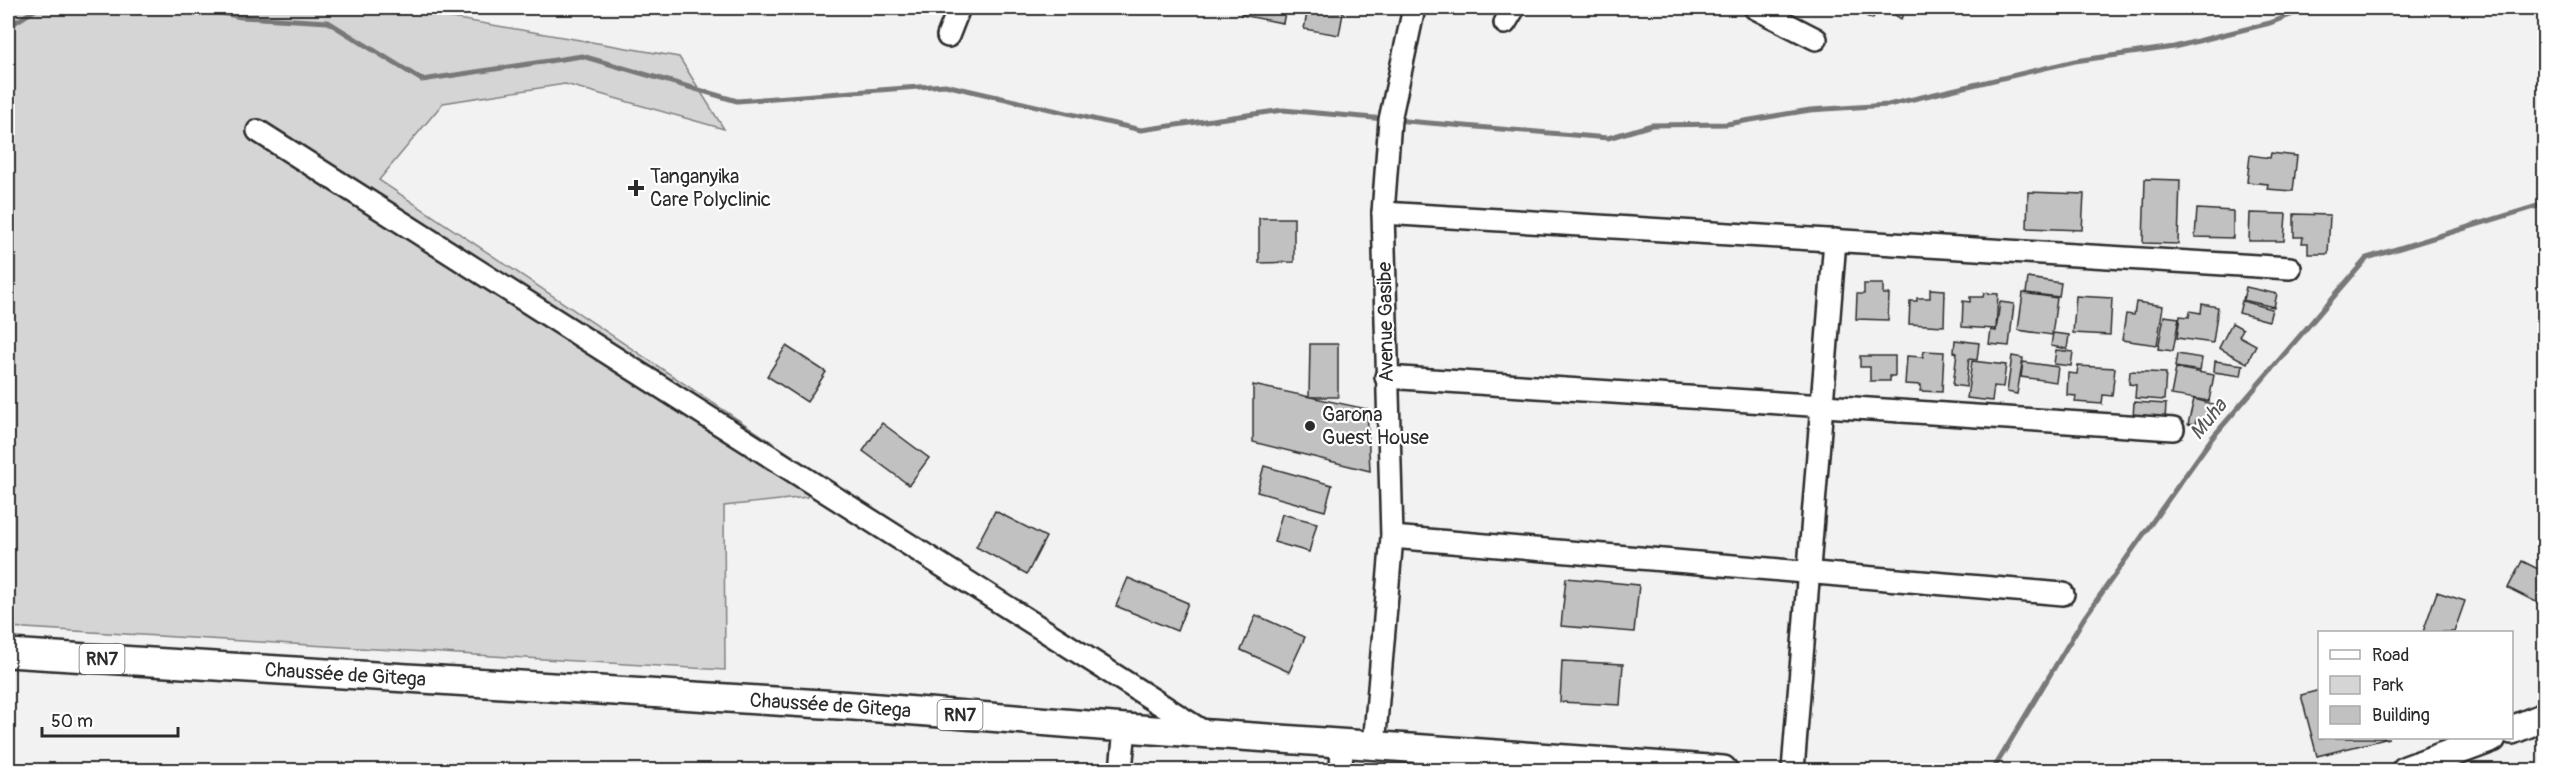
<svg xmlns="http://www.w3.org/2000/svg" width="2552" height="778" font-family="Pangolin,sans-serif">
<style>
.green{fill:#d5d5d5;stroke:#808080;stroke-width:1.5}
.lines{fill:none;stroke-linecap:round;stroke-linejoin:round}
.stream{stroke:#787878;stroke-width:5}
.building{fill:#c1c1c1;stroke:#2b2b2b;stroke-width:1.5}
.minor-casing{stroke:#2b2b2b;stroke-width:26}
.major-casing{stroke:#2b2b2b;stroke-width:32}
.minor{stroke:#fff;stroke-width:21}
.major{stroke:#fff;stroke-width:27}
.poi-dot{fill:#2b2b2b;stroke:#fff;stroke-width:2}
.labels{text-anchor:middle;stroke-width:4.5;stroke-linejoin:round;paint-order:stroke}
.shield{fill:#fff;stroke:#6b6b6b;stroke-width:1.5}
.shield-label{font-size:18px;font-weight:bold;fill:#2b2b2b}
.poi-label{font-size:20px;fill:#2b2b2b;stroke:#fff;text-anchor:start}
.street-label{font-size:20px;fill:#2b2b2b;stroke:#fff}
.water-label{font-size:21px;font-style:italic;fill:#585858;stroke:#fff}
</style>
<rect width="100%" height="100%" fill="#f2f2f2"/>
<filter id="ink" filterUnits="userSpaceOnUse"><feTurbulence type="fractalNoise" baseFrequency=".0167" numOctaves="2"/><feDisplacementMap in="SourceGraphic" scale="12" xChannelSelector="R" yChannelSelector="G"/><feConvolveMatrix kernelMatrix="1 2 1 2 8 2 1 2 1" color-interpolation-filters="sRGB"/></filter>
<g filter="url(#ink)">
<polygon class="green" points="8,8 394,8 679,57 724,129 565,84 443,103 379,180 815,471 807,497 724,506 725,670 8,627"/>
<g class="lines">
<g class="stream">
<polyline points="198,8 241,17 328,22 422,80 582,56 737,101 945,85 1141,130 1283,110 1385,119"/>
<polyline points="8,27 38,8"/>
<polyline points="1394,120 1608,138 1652,125 1727,124 1810,110 1888,105 2075,61 2174,47 2270,23 2308,8"/>
<polyline points="1993,770 2084,618 2212,438 2367,258 2544,204"/>
</g>
</g>
<g class="building">
<polygon points="1242,8 1286,8 1283,23 1241,15"/>
<polygon points="1308,8 1344,8 1339,35 1304,29"/>
<polygon points="1852,8 1880,8 1872,19"/>
<polygon points="1884,8 1906,8 1901,19"/>
<polygon points="2271,153 2297,156 2293,191 2267,189 2268,184 2247,182 2250,155 2270,158"/>
<polygon points="2145,179 2180,180 2178,244 2143,243"/>
<polygon points="2028,192 2084,194 2082,230 2027,228"/>
<polygon points="2197,209 2233,211 2233,238 2195,237"/>
<polygon points="2250,213 2286,214 2284,241 2249,241"/>
<polygon points="2294,214 2330,215 2328,254 2308,254 2308,243 2302,243 2303,237 2294,237"/>
<polygon points="1259,218 1294,218 1294,262 1259,263"/>
<polygon points="2028,278 2061,283 2059,297 2026,293"/>
<polygon points="1864,284 1883,284 1883,294 1889,294 1888,320 1856,319 1857,294 1864,294"/>
<polygon points="2246,287 2277,294 2274,307 2243,300"/>
<polygon points="1930,289 1945,290 1944,326 1909,324 1910,301 1917,301 1917,298 1930,298"/>
<polygon points="1984,293 1998,294 1996,329 1962,327 1963,301 1970,302 1970,297 1983,297"/>
<polygon points="2023,293 2057,298 2052,335 2018,330"/>
<polygon points="2076,296 2112,298 2110,335 2073,333"/>
<polygon points="2242,301 2272,309 2269,321 2239,313"/>
<polygon points="2000,302 2014,304 2009,346 1989,344 1991,330 1996,331"/>
<polygon points="2136,302 2163,306 2157,345 2122,340 2126,314 2134,315"/>
<polygon points="2202,304 2218,307 2213,343 2177,338 2180,316 2189,317 2190,311 2201,313"/>
<polygon points="2164,316 2179,318 2173,351 2158,349"/>
<polygon points="2232,323 2243,329 2239,336 2256,345 2247,363 2219,348"/>
<polygon points="2053,333 2069,335 2067,349 2051,346"/>
<polygon points="1955,340 1979,343 1977,360 1969,359 1966,387 1953,385 1957,353 1954,352"/>
<polygon points="1310,344 1338,344 1338,397 1309,397"/>
<polygon points="786,346 826,372 807,402 767,376"/>
<polygon points="2056,350 2073,352 2071,366 2054,364"/>
<polygon points="1924,351 1944,352 1942,392 1920,391 1921,385 1905,384 1907,356 1923,357"/>
<polygon points="2177,354 2202,358 2200,371 2175,367"/>
<polygon points="1860,356 1895,356 1895,376 1890,376 1890,381 1870,381 1870,367 1860,367"/>
<polygon points="2012,356 2023,358 2017,394 2007,392"/>
<polygon points="1972,361 2006,365 2003,387 1994,386 1992,401 1967,398"/>
<polygon points="2215,361 2243,365 2241,376 2214,372"/>
<polygon points="2023,362 2058,367 2056,382 2021,377"/>
<polygon points="2078,366 2115,368 2112,396 2103,395 2102,404 2075,402 2076,396 2067,395 2068,373 2077,374"/>
<polygon points="2176,368 2214,375 2209,401 2171,395"/>
<polygon points="2130,371 2166,373 2164,400 2135,398 2136,385 2129,384"/>
<polygon points="1253,385 1367,409 1370,471 1253,442"/>
<polygon points="2194,399 2213,404 2211,413 2206,412 2203,422 2196,420 2195,425 2188,424"/>
<polygon points="2134,402 2166,404 2165,420 2133,418"/>
<polygon points="882,423 929,458 909,485 863,451"/>
<polygon points="1264,466 1332,485 1325,511 1257,492"/>
<polygon points="995,511 1046,537 1027,574 976,547"/>
<polygon points="1282,514 1317,523 1309,552 1274,542"/>
<polygon points="2522,561 2544,572 2544,606 2508,588"/>
<polygon points="1128,578 1188,603 1177,631 1116,606"/>
<polygon points="1566,578 1639,585 1634,632 1561,626"/>
<polygon points="2437,592 2465,601 2454,632 2423,632"/>
<polygon points="1256,615 1305,637 1289,672 1241,650"/>
<polygon points="1562,661 1623,664 1620,705 1560,702"/>
<polygon points="2320,690 2320,738 2389,738 2317,756 2301,695"/>
</g>
<g class="lines">
<g class="minor-casing">
<g id="minor">
<polyline points="1755,8 1816,39"/>
<polyline points="1505,23 1514,8"/>
<polyline points="948,36 959,8"/>
<polyline points="258,131 1204,732"/>
<polyline points="1383,213 2290,268"/>
<polyline points="1386,377 2173,429"/>
<polyline points="1392,537 2063,594"/>
<polyline points="1374,746 1392,537 1383,213 1390,120 1414,8"/>
<polyline points="1121,770 1125,728"/>
<polyline points="1341,770 1342,744"/>
<polyline points="1793,770 1835,240"/>
</g>
</g>
<g class="major-casing">
<g id="major">
<path id="s1" d="M8,653l846,53 271,22 598,42"/>
<polyline points="2512,730 2544,717"/>
<polyline points="2406,770 2492,738"/>
</g>
</g>
<use href="#minor" class="minor"/>
<use href="#major" class="major"/>
</g>
</g>
<g class="poi-dot">
<path d="M633 179h6v6h6v6h-6v6h-6v-6h-6v-6h6z"/>
<circle cx="1310" cy="426" r="6"/>
</g>
<g class="labels">
<g class="shield">
<rect x="79.5" y="644" width="45" height="30" rx="4.5"/>
<rect x="937.5" y="700" width="45" height="30" rx="4.5"/>
</g>
<g class="shield-label">
<text x="102" y="665">RN7</text>
<text x="960" y="721">RN7</text>
</g>
<g class="poi-label">
<text x="650" y="183">Tanganyika<tspan x="650" dy="23">Care Polyclinic</tspan></text>
<text x="1322" y="421">Garona<tspan x="1322" dy="23">Guest House</tspan></text>
</g>
<g class="street-label">
<text transform="translate(1385 322) rotate(-91)" y="7">Avenue Gasibe</text>
<text dy="7" stroke="none"><textPath href="#s1" startOffset="338">Chaussée de Gitega</textPath></text>
<text dy="7" stroke="none"><textPath href="#s1" startOffset="824">Chaussée de Gitega</textPath></text>
</g>
<g class="water-label">
<text transform="translate(2208 419) rotate(-51)" y="7">Muha</text>
</g>
</g>
<rect width="2552" height="778" fill="none" stroke="#fff" stroke-width="30"/>
<rect x="15" y="15" width="2522" height="748" fill="none" stroke="#2b2b2b" stroke-width="2" filter="url(#ink)"/>
<rect x="2318" y="631" width="195" height="108" fill="#ffffff" stroke="#aaaaaa" stroke-width="1.5"/>
<rect x="2330" y="650" width="30" height="9" fill="#ffffff" stroke="#aaaaaa" stroke-width="1.5"/>
<text x="2372" y="661" font-size="18" fill="#2b2b2b">Road</text>
<rect x="2330" y="676" width="30" height="18" fill="#d5d5d5" stroke="#aaaaaa" stroke-width="1.5"/>
<text x="2372" y="691" font-size="18" fill="#2b2b2b">Park</text>
<rect x="2330" y="706" width="30" height="18" fill="#c1c1c1" stroke="#aaaaaa" stroke-width="1.5"/>
<text x="2372" y="721" font-size="18" fill="#2b2b2b">Building</text>
<path d="M42 727v9h136v-9" fill="none" stroke="#2b2b2b" stroke-width="3"/>
<text x="51" y="727" font-size="18" fill="#2b2b2b" stroke="#ffffff" stroke-width="4.5" paint-order="stroke">50 m</text>
</svg>
